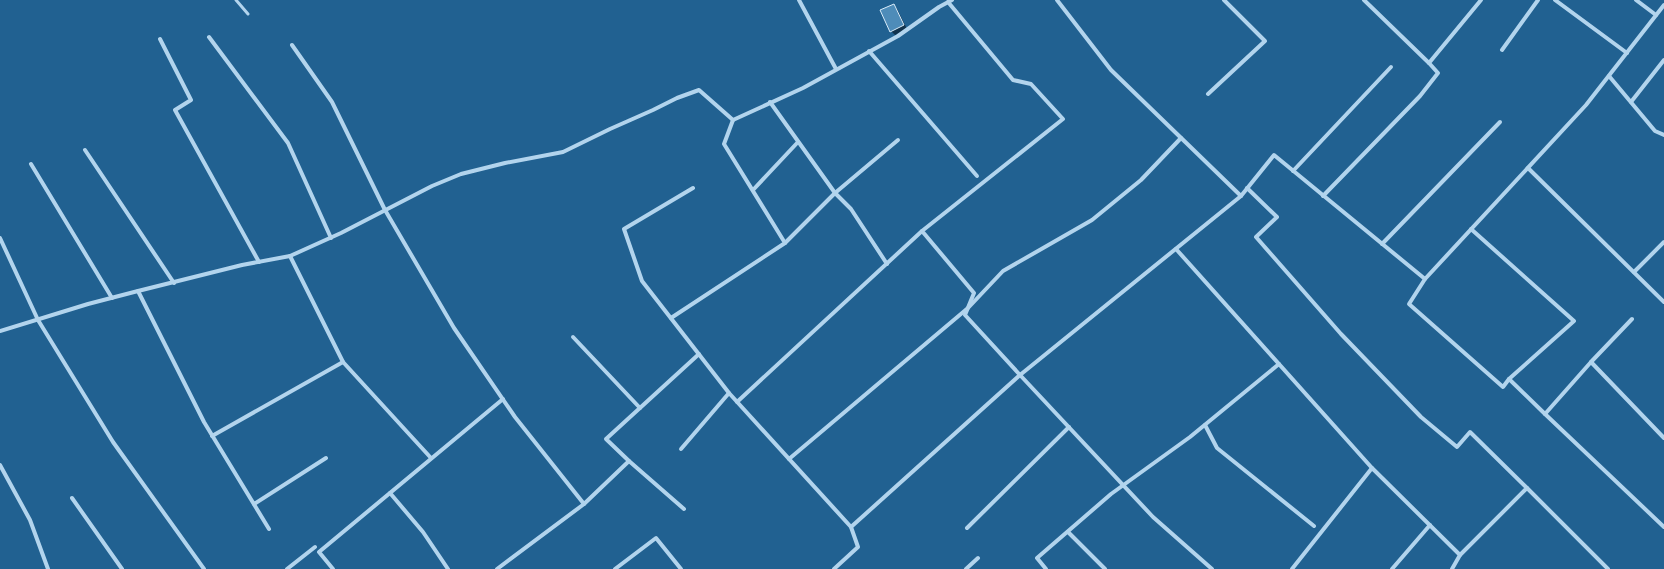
<svg xmlns="http://www.w3.org/2000/svg" width="1664" height="569" font-family="'DejaVu Sans',sans-serif">
<style>
.shadow{fill:#0007}
.building{fill:#4e8cb9;stroke:#d8ebf9}
.lines{fill:none;stroke-linecap:round;stroke-linejoin:round}
.lane{stroke:#b2d4ed;stroke-width:3}
.street{stroke:#b2d4ed;stroke-width:4}
</style>
<rect width="100%" height="100%" fill="#216191"/>
<polygon class="shadow" points="894,5 897,9 907,29 895,35 891,31"/>
<polygon class="building" points="894,4 904,25 890,32 880,10"/>
<g class="lines">
<polyline class="lane" points="236,0 248,14"/>
<g class="street">
<polyline points="799,0 836,69"/>
<polyline points="1057,0 1111,70 1241,196 1274,155 1425,279 1586,105 1664,5"/>
<polyline points="1364,0 1429,63"/>
<polyline points="1555,0 1627,53"/>
<polyline points="1636,0 1656,15"/>
<polyline points="948,2 1013,80 1031,84 1063,119 922,231 974,293 965,315 1020,375 1241,196"/>
<polyline points="209,37 288,143 331,238"/>
<polyline points="160,39 191,100 175,110 259,262"/>
<polyline points="292,45 332,102 385,210 454,328 515,417 584,504 497,569"/>
<polyline points="1502,50 1538,0"/>
<polyline points="869,51 977,176"/>
<polyline points="1609,76 1655,131 1664,135"/>
<polyline points="1208,94 1265,41 1224,0"/>
<polyline points="770,102 835,193 851,209 887,264"/>
<polyline points="1631,102 1664,60"/>
<polyline points="85,150 174,283"/>
<polyline points="31,164 112,298"/>
<polyline points="1528,168 1664,302"/>
<polyline points="1293,171 1391,67"/>
<polyline points="693,188 624,229 642,281 729,393 851,527 1020,375 1153,517 1212,569"/>
<polyline points="1247,188 1277,217 1256,237 1341,334 1421,417 1457,447 1470,432 1527,488 1460,555"/>
<polyline points="753,190 798,142"/>
<polyline points="1323,196 1420,96 1438,73 1429,63 1481,0"/>
<polyline points="1471,229 1574,321 1509,379 1545,414 1591,362"/>
<polyline points="0,238 38,320 113,442 204,569"/>
<polyline points="785,243 835,193 898,140"/>
<polyline points="1382,244 1500,122"/>
<polyline points="1176,249 1372,468"/>
<polyline points="290,256 343,362 431,458"/>
<polyline points="1634,272 1664,242"/>
<polyline points="1425,279 1409,304 1503,387 1509,379"/>
<polyline points="138,291 204,422 269,529"/>
<polyline points="671,318 785,243 724,144 733,120"/>
<polyline points="1632,319 1591,362 1664,438"/>
<polyline points="0,331 88,304 138,291 242,265 290,256 341,233 432,186 461,174 505,163 563,152 610,129 653,110 677,98 699,90 733,120 803,88 898,36 939,7 952,0"/>
<polyline points="573,337 640,408"/>
<polyline points="737,402 922,231"/>
<polyline points="1545,414 1664,527"/>
<polyline points="1205,425 1217,448 1314,526"/>
<polyline points="212,436 343,362"/>
<polyline points="681,449 729,393"/>
<polyline points="789,459 968,308 1003,271 1092,220 1141,180 1181,138"/>
<polyline points="629,461 684,509"/>
<polyline points="0,465 30,520 48,569"/>
<polyline points="1527,488 1608,569"/>
<polyline points="390,493 423,532 448,569"/>
<polyline points="72,498 122,569"/>
<polyline points="254,504 326,458"/>
<polyline points="584,504 629,461 606,439 699,354"/>
<polyline points="967,528 1069,427"/>
<polyline points="1068,532 1105,569"/>
<polyline points="287,569 315,547"/>
<polyline points="333,569 319,552 503,399"/>
<polyline points="615,569 656,538 681,569"/>
<polyline points="834,569 858,547 851,527"/>
<polyline points="966,569 978,558"/>
<polyline points="1046,569 1037,558 1111,494 1190,437 1279,364"/>
<polyline points="1292,569 1372,468 1460,555 1452,569"/>
<polyline points="1392,569 1430,525"/>
</g>
</g>
</svg>
